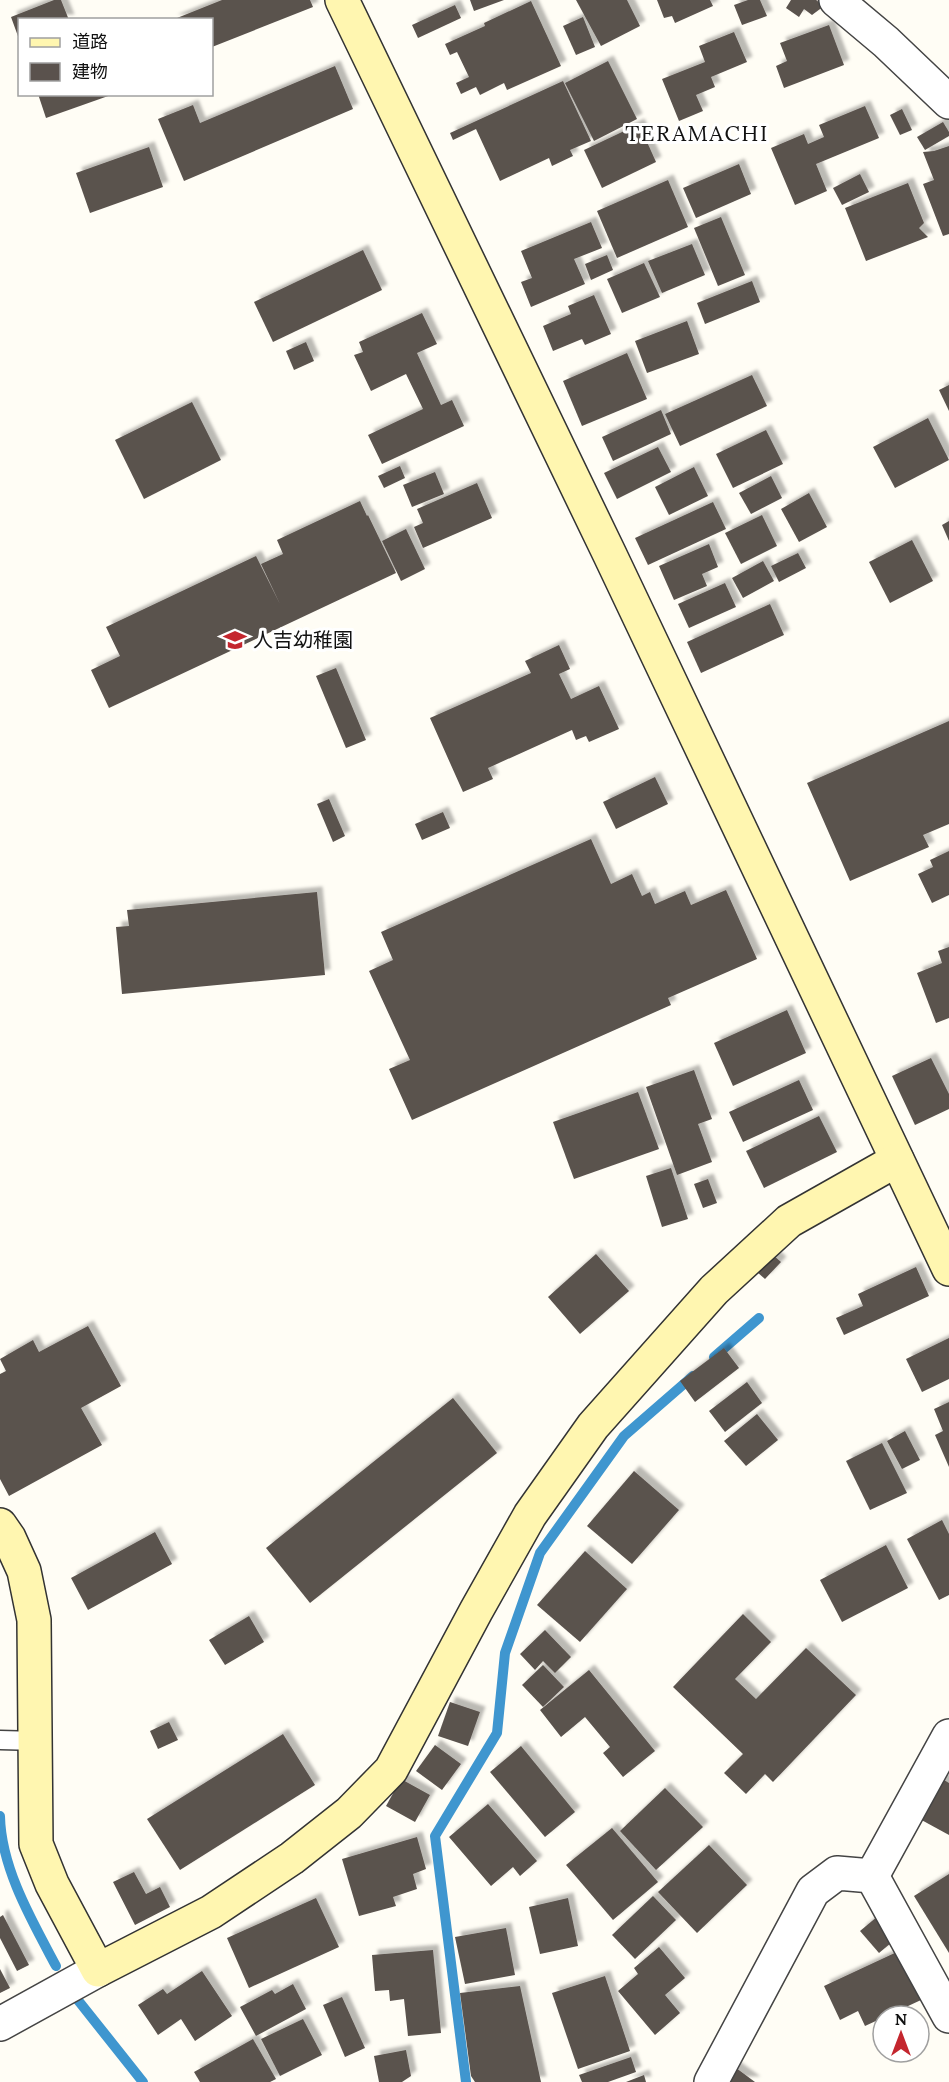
<svg xmlns="http://www.w3.org/2000/svg" width="949" height="2082" font-family="Lora,'Noto Sans JP',serif">
<style>
.lines{fill:none;stroke-linecap:round;stroke-linejoin:round}
.stream{stroke:#3f96cf;stroke-width:10}
.building{fill:#5a524d;filter:url(#shadow)}
.lane-casing{stroke:#444;stroke-width:21}
.street-casing{stroke:#444;stroke-width:36}
.secondary-casing{stroke:#333;stroke-width:36}
.lane{stroke:#fff;stroke-width:18}
.street{stroke:#fff;stroke-width:33}
.secondary{stroke:#fff6b0;stroke-width:33}
.labels{text-anchor:middle;stroke-width:6;stroke-linejoin:round;paint-order:stroke}
.poi-label{font-size:20px;fill:#111;stroke:#fff;text-anchor:start}
.quarter-label{font-size:22px;letter-spacing:1.5px;fill:#111;stroke:#fff}
</style>
<defs>
<filter id="shadow"><feDropShadow dx="5.5" dy="-5.5" stdDeviation="1.5" flood-color="#0004"/></filter>
</defs>
<rect width="100%" height="100%" fill="#fffdf5"/>
<g class="lines">
<g class="stream">
<polyline points="714,1357 759,1318"/>
<path d="M0,1816c1,52 32,105 56,150"/>
<polyline points="77,1999 143,2082"/>
<polyline points="466,2082 435,1836 497,1733 505,1653 540,1553 624,1436 693,1376"/>
</g>
</g>
<g class="building">
<polygon points="54,0 61,0 69,20 20,20 19,39 11,17"/>
<polygon points="222,0 310,0 313,7 212,47 212,20 172,20"/>
<polygon points="470,0 504,0 474,11"/>
<polygon points="576,0 627,0 640,26 601,46"/>
<polygon points="657,0 710,0 713,6 675,23 672,16 664,18"/>
<polygon points="748,0 760,0 767,16 742,25 734,5"/>
<polygon points="791,0 816,0 824,6 812,15 804,9 799,17 786,8"/>
<polygon points="531,1 561,66 507,90 504,83 480,95 476,87 461,94 456,83 469,77 457,52 450,55 445,44 485,26 484,23"/>
<polygon points="455,5 461,18 418,38 412,25"/>
<polygon points="583,17 595,47 576,55 563,26"/>
<polygon points="829,25 844,65 784,88 776,66 787,61 780,43"/>
<polygon points="734,32 747,62 711,77 715,87 696,95 703,111 679,121 662,79 705,62 699,46"/>
<polygon points="608,61 637,119 594,141 565,83"/>
<polygon points="335,66 353,109 184,181 158,119 193,105 200,123"/>
<polygon points="563,81 591,141 570,150 573,156 552,166 549,158 500,181 476,129 453,140 450,133"/>
<polygon points="38,94 111,94 111,95 46,118"/>
<polygon points="865,106 879,138 816,164 827,191 795,205 771,148 804,134 808,144 824,137 819,125"/>
<polygon points="902,109 912,130 900,135 890,115"/>
<polygon points="943,122 949,132 949,136 925,150 917,137"/>
<polygon points="639,124 656,162 602,188 584,150"/>
<polygon points="949,146 949,234 943,236 923,184 934,180 923,152 934,151"/>
<polygon points="149,147 163,187 90,213 76,173"/>
<polygon points="739,164 751,194 696,218 683,188"/>
<polygon points="860,174 869,192 842,205 833,188"/>
<polygon points="668,180 688,227 617,258 597,211"/>
<polygon points="908,183 924,223 919,228 928,237 866,261 845,208"/>
<polygon points="721,217 745,275 718,286 694,228"/>
<polygon points="591,222 602,248 574,259 585,284 531,307 521,282 532,278 521,251"/>
<polygon points="692,244 705,275 662,293 648,261"/>
<polygon points="363,250 382,290 273,342 254,302"/>
<polygon points="607,255 613,270 591,280 585,264"/>
<polygon points="644,263 660,297 622,313 607,279"/>
<polygon points="752,281 760,302 705,324 697,303"/>
<polygon points="594,295 611,334 585,345 582,339 553,351 543,326 571,314 568,306"/>
<polygon points="422,313 437,344 417,353 441,405 452,400 464,426 382,464 368,435 423,409 406,374 371,391 354,355 363,352 359,342"/>
<polygon points="687,321 699,354 647,373 635,341"/>
<polygon points="306,342 314,361 294,370 286,351"/>
<polygon points="627,353 647,399 582,426 563,381"/>
<polygon points="752,375 767,406 680,446 665,414"/>
<polygon points="949,385 949,411 939,390"/>
<polygon points="192,402 221,460 144,499 115,440"/>
<polygon points="661,410 671,434 613,461 602,437"/>
<polygon points="928,418 949,460 895,488 873,447"/>
<polygon points="766,430 783,464 733,488 716,454"/>
<polygon points="658,447 671,472 617,499 604,473"/>
<polygon points="400,466 405,478 384,488 378,476"/>
<polygon points="694,467 708,496 669,515 655,487"/>
<polygon points="435,472 444,494 412,507 403,485"/>
<polygon points="771,476 782,498 751,514 739,493"/>
<polygon points="477,483 492,518 423,548 414,527 423,523 417,509"/>
<polygon points="809,493 827,527 799,542 781,509"/>
<polygon points="360,501 367,516 368,515 396,573 109,708 91,670 120,656 106,627 256,556 280,604 261,564 283,554 277,540"/>
<polygon points="713,502 726,529 648,565 635,538"/>
<polygon points="762,515 777,546 741,564 725,533"/>
<polygon points="949,521 949,541 942,525"/>
<polygon points="406,529 425,569 401,581 382,541"/>
<polygon points="912,540 933,581 890,603 869,562"/>
<polygon points="709,544 718,567 702,574 707,586 674,600 659,566"/>
<polygon points="798,553 806,568 779,582 771,566"/>
<polygon points="763,561 774,581 743,598 732,578"/>
<polygon points="725,583 736,607 689,628 678,604"/>
<polygon points="770,604 784,635 701,673 687,642"/>
<polygon points="559,645 570,669 559,674 571,699 599,686 619,729 589,742 586,736 576,740 572,730 488,768 493,779 463,792 430,718 531,673 525,661"/>
<polygon points="336,668 366,740 346,748 316,676"/>
<polygon points="949,721 949,824 923,835 929,847 850,881 807,783"/>
<polygon points="655,777 668,804 616,829 603,802"/>
<polygon points="329,799 345,836 333,842 317,804"/>
<polygon points="443,812 450,828 422,840 415,824"/>
<polygon points="591,839 611,884 632,874 642,896 650,892 655,904 685,891 691,905 726,890 757,959 668,998 671,1005 412,1120 389,1069 410,1060 369,971 393,960 381,932"/>
<polygon points="949,851 949,895 932,903 918,874 933,867 930,860"/>
<polygon points="317,892 325,975 122,994 116,927 129,926 127,910"/>
<polygon points="949,947 949,1018 936,1023 917,973 942,963 938,951"/>
<polygon points="787,1010 806,1053 733,1086 714,1043"/>
<polygon points="931,1058 949,1094 949,1109 915,1125 892,1076"/>
<polygon points="694,1070 712,1119 698,1124 712,1162 677,1175 646,1087"/>
<polygon points="799,1080 813,1110 743,1142 729,1112"/>
<polygon points="638,1092 659,1149 574,1179 553,1122"/>
<polygon points="819,1116 837,1152 764,1188 746,1151"/>
<polygon points="671,1168 688,1219 662,1227 646,1176"/>
<polygon points="708,1179 717,1203 703,1208 694,1184"/>
<polygon points="596,1254 629,1291 580,1334 548,1297"/>
<polygon points="773,1255 781,1262 765,1279 757,1272"/>
<polygon points="916,1267 929,1296 844,1335 836,1318 863,1306 858,1294"/>
<polygon points="88,1326 121,1386 81,1408 102,1445 9,1496 0,1479 0,1374 6,1371 0,1359 33,1340 39,1352"/>
<polygon points="949,1338 949,1379 922,1392 906,1359"/>
<polygon points="724,1348 739,1368 695,1402 680,1381"/>
<polygon points="747,1382 762,1403 725,1432 709,1411"/>
<polygon points="453,1398 497,1453 310,1603 266,1548"/>
<polygon points="949,1402 949,1467 935,1435 943,1431 934,1409"/>
<polygon points="757,1414 778,1440 746,1466 724,1441"/>
<polygon points="905,1431 920,1460 902,1469 887,1441"/>
<polygon points="882,1443 907,1493 870,1510 846,1461"/>
<polygon points="634,1471 679,1510 632,1564 587,1526"/>
<polygon points="942,1520 949,1534 949,1595 939,1600 907,1539"/>
<polygon points="155,1532 172,1564 88,1610 71,1578"/>
<polygon points="886,1545 908,1588 842,1622 820,1580"/>
<polygon points="585,1551 627,1589 580,1642 537,1605"/>
<polygon points="743,1614 771,1642 735,1679 756,1699 806,1648 856,1695 773,1782 765,1774 746,1794 724,1773 743,1754 673,1687"/>
<polygon points="249,1616 264,1642 225,1665 209,1640"/>
<polygon points="545,1630 571,1657 555,1673 543,1661 535,1670 520,1654"/>
<polygon points="543,1665 564,1687 543,1707 522,1685"/>
<polygon points="589,1670 655,1751 623,1777 603,1753 610,1747 585,1717 561,1737 540,1710"/>
<polygon points="450,1702 480,1712 468,1746 438,1736"/>
<polygon points="169,1722 178,1740 158,1749 150,1731"/>
<polygon points="283,1734 315,1785 180,1870 147,1819"/>
<polygon points="435,1745 461,1764 442,1790 416,1771"/>
<polygon points="521,1746 575,1812 545,1837 490,1772"/>
<polygon points="939,1777 949,1783 949,1835 916,1817"/>
<polygon points="401,1779 430,1795 415,1822 386,1806"/>
<polygon points="665,1788 703,1827 656,1870 620,1831"/>
<polygon points="488,1804 537,1861 520,1876 513,1867 491,1886 449,1837"/>
<polygon points="612,1828 658,1882 613,1920 566,1865"/>
<polygon points="417,1837 426,1869 413,1874 417,1889 393,1897 396,1906 359,1916 342,1859"/>
<polygon points="709,1845 747,1885 697,1933 658,1892"/>
<polygon points="134,1872 146,1894 160,1887 170,1907 135,1925 113,1882"/>
<polygon points="949,1874 949,1953 914,1896"/>
<polygon points="653,1896 676,1920 635,1959 612,1935"/>
<polygon points="316,1898 339,1947 249,1988 227,1938"/>
<polygon points="568,1898 578,1946 540,1954 529,1907"/>
<polygon points="3,1915 29,1965 17,1971 0,1938 0,1917"/>
<polygon points="878,1916 897,1938 879,1953 860,1931"/>
<polygon points="506,1928 515,1975 465,1984 455,1937"/>
<polygon points="659,1947 685,1978 665,1995 680,2013 655,2035 618,1991 638,1974 634,1968"/>
<polygon points="433,1950 441,2033 408,2036 404,1999 390,2001 389,1990 375,1991 372,1955"/>
<polygon points="899,1951 921,2000 865,2026 858,2011 840,2020 824,1986"/>
<polygon points="0,1969 10,1988 0,1993"/>
<polygon points="202,1971 232,2016 195,2041 181,2019 158,2035 138,2005 163,1989 167,1994"/>
<polygon points="605,1976 630,2051 578,2069 552,1993"/>
<polygon points="293,1984 306,2009 256,2036 240,2007 272,1990 275,1994"/>
<polygon points="520,1986 541,2082 475,2082 471,2076 460,1993"/>
<polygon points="342,1997 365,2048 345,2057 323,2005"/>
<polygon points="303,2019 322,2055 280,2076 261,2039"/>
<polygon points="253,2039 276,2079 270,2082 200,2082 194,2072"/>
<polygon points="406,2050 411,2076 402,2082 379,2082 374,2056"/>
<polygon points="631,2057 636,2072 608,2082 582,2082 579,2075"/>
<polygon points="732,2065 755,2082 719,2082"/>
<polygon points="644,2075 646,2082 626,2082"/>
</g>
<g class="lines">
<g class="lane-casing">
<polyline id="lane" points="0,1740 37,1741"/>
</g>
<g class="street-casing">
<g id="street">
<polyline points="836,0 886,42 949,102"/>
<polyline points="872,1876 949,1736"/>
<polyline points="0,2024 98,1970"/>
<polyline points="711,2082 813,1891 837,1873 872,1876 949,2016"/>
</g>
</g>
<g class="secondary-casing">
<g id="secondary">
<polyline points="342,0 610,555 949,1269"/>
<polyline points="0,1525 9,1538 24,1571 34,1620 36,1844 52,1884 98,1970 211,1912 292,1858 349,1813 391,1770 476,1611 530,1515 593,1426 714,1290 789,1221 897,1160"/>
</g>
</g>
<use href="#lane" class="lane"/>
<use href="#street" class="street"/>
<use href="#secondary" class="secondary"/>
</g>
<defs>
<g id="school-bare" transform="scale(1.8)"><path d="M0-5L7-2L0 1L-7-2ZM-4 1L0 2.5L4 1V4Q0 6-4 4Z" fill="#c4262e" stroke="#fff" stroke-width="2.5" paint-order="stroke"/></g>
</defs>
<g fill-rule="evenodd">
<use href="#school-bare" x="235" y="640"/>
</g>
<g class="labels">
<g class="poi-label">
<text x="253" y="647">人吉幼稚園</text>
</g>
<g class="quarter-label">
<text x="697" y="141">TERAMACHI</text>
</g>
</g>
<rect x="18" y="18" width="195" height="78" fill="#ffffff" stroke="#a0a0a0" stroke-width="1.5"/>
<rect x="30" y="38" width="30" height="9" fill="#fff6b0" stroke="#a0a0a0" stroke-width="1.5"/>
<text x="72" y="48" font-size="18" fill="#111111">道路</text>
<rect x="30" y="63" width="30" height="18" fill="#5a524d" stroke="#a0a0a0" stroke-width="1.5"/>
<text x="72" y="78" font-size="18" fill="#111111">建物</text>
<g transform="translate(901 2034)"><circle r="28" fill="#ffffff" stroke="#a0a0a0" stroke-width="1.5"/>
<path d="M0-4.5L10 22L0 15L-10 22Z" fill="#c4262e"/>
<text y="-9" font-size="16" font-weight="bold" text-anchor="middle" fill="#111111">N</text>
</g>
</svg>
